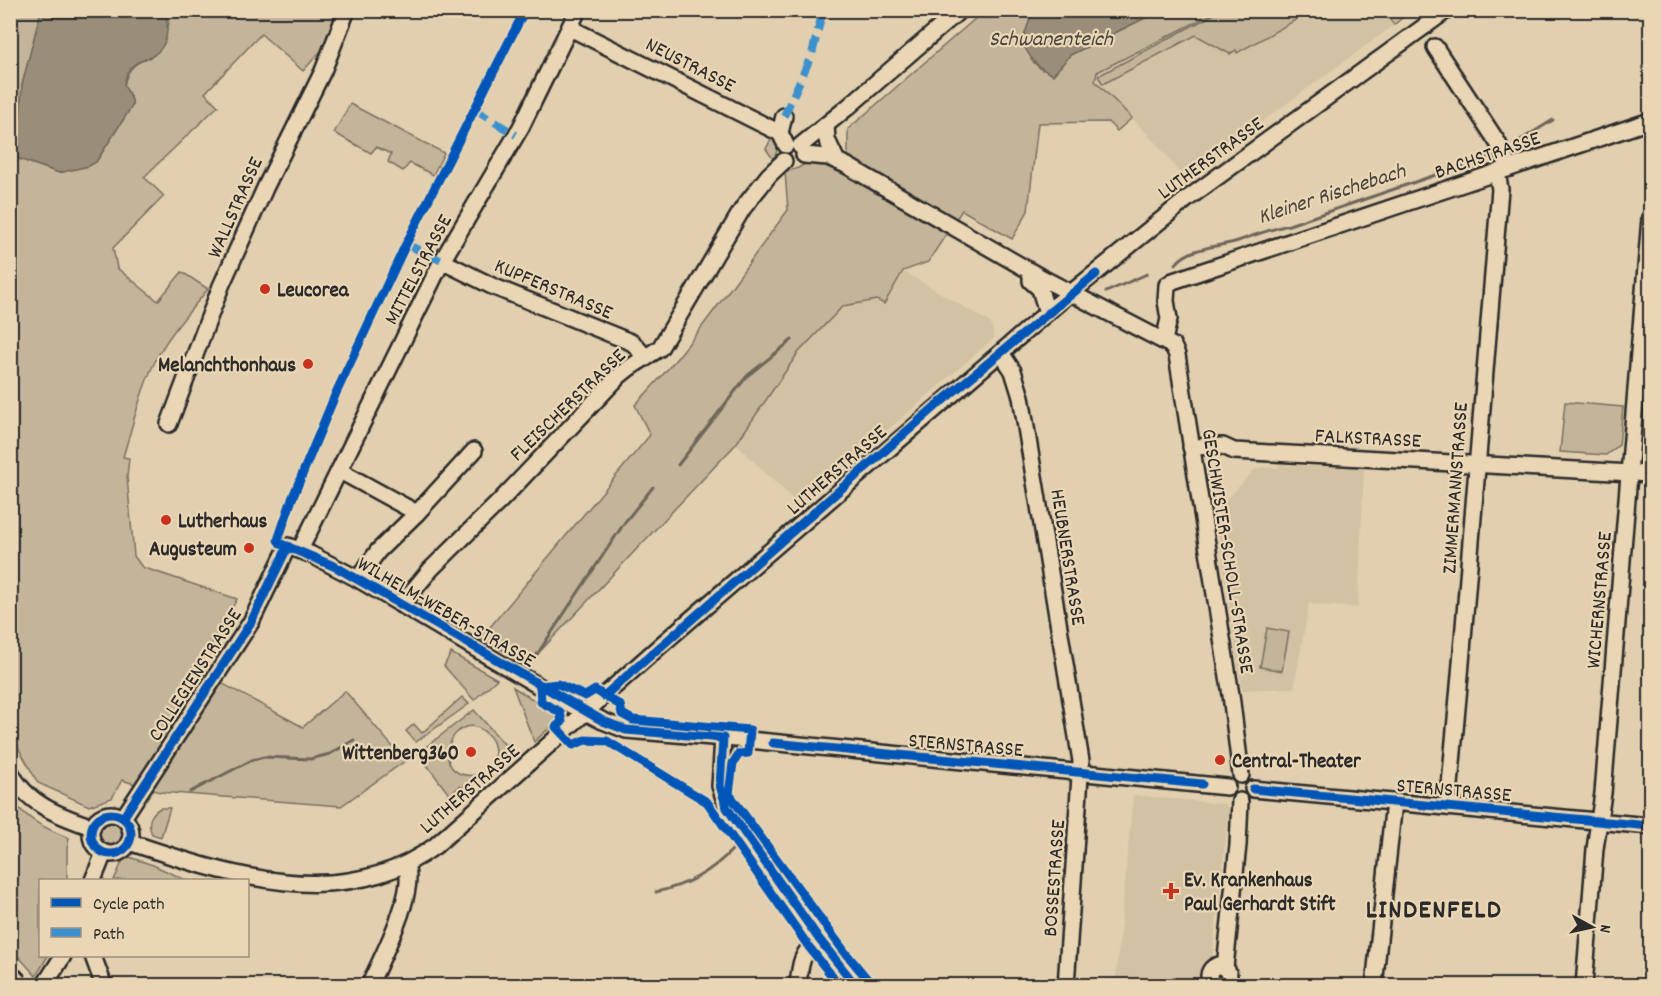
<svg xmlns="http://www.w3.org/2000/svg" width="1661" height="996" font-family="Dekko,sans-serif">
<style>
.built{fill:#d3c1a4}
.green{fill:#c4b499;stroke:#787062;stroke-width:1.5}
.water{fill:#9a8e7a;stroke:#6e665a;stroke-width:1.5}
.lines{fill:none;stroke-linecap:round;stroke-linejoin:round}
.stream{stroke:#6e665a;stroke-width:3}
.minor-casing{stroke:#2b2b2b;stroke-width:20}
.minor{stroke:#ead6b4;stroke-width:15}
.rail{stroke:#2b2b2b;stroke-width:3;stroke-dasharray:9 4.5;stroke-linecap:butt}
.quiet{stroke:#3b90cd;stroke-width:8;stroke-dasharray:15 8;stroke-linecap:butt}
.cycleway-casing{stroke:#ead6b4;stroke-width:13}
.cycleway{stroke:#0057b8;stroke-width:9}
.poi-dot{fill:#c8321e;stroke:#ead6b4;stroke-width:2}
.labels{text-anchor:middle;stroke-width:4.5;stroke-linejoin:round;paint-order:stroke}
.street-label{font-size:21px;fill:#2b2b2b;stroke:#ead6b4}
.poi-label{font-size:21px;font-weight:bold;fill:#2b2b2b;stroke:#ead6b4;text-anchor:start}
.water-label{font-size:22px;font-style:italic;fill:#47443f;stroke:#ead6b4}
.district-label{font-size:27px;font-weight:bold;letter-spacing:1.5px;fill:#2b2b2b;stroke:#ead6b4}
</style>
<rect width="100%" height="100%" fill="#e2cfaf"/>
<filter id="ink" filterUnits="userSpaceOnUse"><feTurbulence type="fractalNoise" baseFrequency=".0167" numOctaves="2"/><feDisplacementMap in="SourceGraphic" scale="12" xChannelSelector="R" yChannelSelector="G"/><feConvolveMatrix kernelMatrix="1 2 1 2 8 2 1 2 1" color-interpolation-filters="sRGB"/></filter>
<g filter="url(#ink)">
<g class="built">
<polygon points="1218,11 1383,11 1394,25 1184,179 1157,144 1095,81 1097,72"/>
<polygon points="903,271 991,323 994,338 800,506 736,444 798,353 843,306 877,299 884,304"/>
<polygon points="1279,465 1364,468 1358,608 1309,604 1294,688 1242,690 1218,532 1222,530 1219,512 1221,506 1254,470 1261,467 1278,468"/>
<polygon points="1133,795 1225,804 1229,809 1209,985 1115,986"/>
<polygon points="10,948 21,961 11,978 10,978"/>
</g>
<g class="green">
<polygon points="1222,10 1295,11 1299,18 1237,53 1236,50 1230,54 1196,35 1103,84 1098,76"/>
<polygon points="11,11 41,11 22,85 20,120 11,134"/>
<path d="M165,11h172l-16,40 -18,20 -42,-37 -56,59 13,13 -74,71 20,19 -51,52 4,20 41,33 24,-29 26,17c-16,20 -35,40 -48,63 -18,32 -26,69 -37,105l6,1 -2,19 7,79 8,11 95,32 -40,71 106,57 42,-36 60,70 -64,45 -181,-14 -38,-12 -10,18 -23,8 -51,-23 -19,-34 -9,-32v-561l49,17 37,-11 36,-56v-6l-8,-15c5,-20 12,-22 30,-30l15,-31z"/>
<path d="M984,11h55l-9,8 1,41 11,10 18,-3 10,-12 89,-44h59l-121,61 -2,9 37,37 -15,13 -9,-9 -70,1 -10,88 -16,28 -50,-29 -34,52 -25,9 -19,33 -7,-4 -34,6 -45,47 -62,91 -207,219 -49,-24 170,-204 -15,-30c58,-59 103,-129 153,-195l-3,-38 13,-4 11,-6 42,-1 -3,-6v-26z"/>
<polygon points="1383,11 1410,11 1394,25"/>
<polygon points="350,104 444,153 433,175 410,163 403,171 388,162 391,154 376,147 371,153 334,133"/>
<path d="M773,135c5,10 6,15 0,24l-7,-10z"/>
<polygon points="1565,402 1623,407 1619,445 1606,455 1560,452"/>
<polygon points="1267,628 1289,632 1282,671 1260,667"/>
<polygon points="451,653 497,679 474,700 444,666"/>
<polygon points="513,687 555,713 559,717 558,720 534,742"/>
<polygon points="462,697 469,704 416,742 406,731 414,724 422,733"/>
<path d="M474,710l33,37 -13,13c2,-10 1,-19 -7,-26 -34,-32 -63,48 -10,41l-15,13 -2,-2 -9,8 3,7 -36,-48z"/>
<path d="M10,799c20,22 32,28 59,39l-2,11v31h-27v76h8l-12,20 -25,-28z"/>
<path d="M160,808h10l-9,29 -9,-3c-5,-11 -3,-19 8,-26z"/>
<circle cx="111" cy="834" r="11"/>
<polygon points="129,857 153,865 186,880 114,880 123,860"/>
</g>
<g class="water">
<path d="M41,11h124c4,16 4,36 -13,45 -9,5 -19,6 -24,15 -2,4 -3,10 -4,14l8,15v6l-36,56 -7,4 -30,7 -48,-17v-22l9,-14 2,-35z"/>
<path d="M1039,11v-1l120,1 -89,44 -17,20c-17,-8 -23,-17 -31,-33l8,-23z"/>
</g>
<g class="lines">
<g class="stream">
<polyline points="1514,144 1553,120"/>
<path d="M1176,264c12,-17 43,-17 62,-23 17,-6 33,-12 51,-16l208,-71"/>
<polyline points="1106,292 1147,274"/>
<polyline points="678,465 747,376 792,340"/>
<polyline points="534,659 625,522 653,487"/>
<polyline points="190,792 252,760 264,757 310,759 330,754 354,740"/>
<path d="M656,892c32,-7 55,-20 77,-43"/>
</g>
<g class="minor-casing">
<g id="minor">
<polyline points="570,28 780,133 786,145"/>
<polyline points="1435,47 1498,143 1509,168"/>
<polyline points="826,125 827,140 836,159"/>
<polyline points="780,133 784,116"/>
<polyline points="800,146 848,107 960,10"/>
<polyline points="804,155 828,157 846,165 1042,278 1173,346 1177,355 1231,695 1241,775"/>
<polyline points="442,261 492,286 633,343 646,358"/>
<polyline points="1031,274 1031,281 1040,289 1047,313"/>
<polyline points="1164,340 1169,319 1166,301 1167,285 1173,281 1650,121"/>
<polyline points="1001,353 1013,371 1021,397 1081,761 1066,986"/>
<polyline points="169,424 221,286 266,186 323,71 347,10"/>
<polyline points="1191,447 1223,446 1234,451 1650,474"/>
<polyline points="340,471 417,513"/>
<polyline points="300,550 442,261 521,127 578,10"/>
<polyline points="358,579 378,551 417,513 474,451"/>
<polyline points="401,605 431,569 500,501 619,376 629,368 660,348 743,208 769,175 784,161"/>
<polyline points="723,738 720,786 727,808 819,939 856,986"/>
<path d="M10,771c16,33 50,45 82,56"/>
<polyline points="1253,789 1650,826"/>
<polyline points="1448,807 1460,675 1500,189 1497,173"/>
<circle cx="111" cy="834" r="20"/>
<polyline points="123,818 251,622 288,546 310,554 358,579 566,702 603,721 626,730 749,740 1227,787"/>
<path d="M129,842c98,33 214,72 306,4l226,-201 395,-340 131,-106 260,-189"/>
<polyline points="93,880 104,853"/>
<polyline points="93,956 104,986"/>
<polyline points="1225,967 1238,845 1240,801"/>
<polyline points="45,984 63,956"/>
<path d="M369,986c12,-27 48,-94 37,-120"/>
<path d="M798,986c2,-22 3,-33 21,-47"/>
<path d="M1218,986l-8,-5c-3,-8 1,-14 9,-16l8,5 2,5 -1,6 -7,5"/>
<polyline points="1374,986 1394,802"/>
<polyline points="1584,986 1595,849 1603,793 1650,218"/>
</g>
</g>
<use href="#minor" class="minor"/>
<polyline class="rail" points="10,960 35,986"/>
<g class="quiet">
<polyline points="475,110 516,135"/>
<polyline points="784,116 812,54 823,10"/>
<polyline points="406,244 442,261"/>
</g>
<g class="cycleway-casing">
<g id="cycleway">
<polyline points="525,10 406,244 336,393 292,499 278,540 281,544 336,567 603,721 626,730 723,738 720,786 727,808 819,939 856,986"/>
<polyline points="540,686 558,684 585,696 595,690 620,705 622,714 633,720 750,730 748,753 739,754 733,763 729,794 844,951 873,986"/>
<polyline points="540,686 541,702 560,712 562,722 556,727 573,745 585,740 607,741 707,802 809,947 840,986"/>
<polyline points="604,696 936,406 1096,274"/>
<polyline points="773,743 1202,784"/>
<polyline points="1253,789 1650,826"/>
<circle cx="111" cy="834" r="20"/>
<polyline points="123,818 251,622 288,546"/>
</g>
</g>
<use href="#cycleway" class="cycleway"/>
</g>
</g>
<g class="poi-dot">
<circle cx="265" cy="289" r="6"/>
<circle cx="308" cy="364" r="6"/>
<circle cx="166" cy="520" r="6"/>
<circle cx="249" cy="548" r="6"/>
<circle cx="471" cy="752" r="6"/>
<circle cx="1220" cy="760" r="6"/>
<path d="M1168 882h6v6h6v6h-6v6h-6v-6h-6v-6h6z"/>
</g>
<g class="labels">
<g class="street-label">
<text transform="translate(691 64) rotate(27)" y="7">NEUSTRASSE</text>
<text transform="translate(1487 154) rotate(-19)" y="7">BACHSTRASSE</text>
<text transform="translate(1210 157) rotate(-36)" y="7">LUTHERSTRASSE</text>
<text transform="translate(234 207) rotate(-66)" y="7">WALLSTRASSE</text>
<text transform="translate(417 269) rotate(-62)" y="7">MITTELSTRASSE</text>
<text transform="translate(554 288) rotate(23)" y="7">KUPFERSTRASSE</text>
<text transform="translate(567 404) rotate(-44)" y="7">FLEISCHERSTRASSE</text>
<text transform="translate(1368 437) rotate(3)" y="7">FALKSTRASSE</text>
<text transform="translate(836 469) rotate(-41)" y="7">LUTHERSTRASSE</text>
<text transform="translate(1454 488) rotate(-86)" y="7">ZIMMERMANNSTRASSE</text>
<text transform="translate(1229 551) rotate(81)" y="7">GESCHWISTER-SCHOLL-STRASSE</text>
<text transform="translate(1069 557) rotate(81)" y="7">HEUBNERSTRASSE</text>
<text transform="translate(1598 600) rotate(-85)" y="7">WICHERNSTRASSE</text>
<text transform="translate(447 611) rotate(30)" y="7">WILHELM-WEBER-STRASSE</text>
<text transform="translate(194 674) rotate(-57)" y="7">COLLEGIENSTRASSE</text>
<text transform="translate(966 744) rotate(5)" y="7">STERNSTRASSE</text>
<text transform="translate(469 788) rotate(-41)" y="7">LUTHERSTRASSE</text>
<text transform="translate(1454 789) rotate(5)" y="7">STERNSTRASSE</text>
<text transform="translate(1053 878) rotate(-86)" y="7">BOSSESTRASSE</text>
</g>
<g class="poi-label">
<text x="277" y="296">Leucorea</text>
<text x="296" y="371" text-anchor="end">Melanchthonhaus</text>
<text x="178" y="527">Lutherhaus</text>
<text x="237" y="555" text-anchor="end">Augusteum</text>
<text x="459" y="759" text-anchor="end">Wittenberg360</text>
<text x="1232" y="767">Central-Theater</text>
<text x="1184" y="886">Ev. Krankenhaus<tspan x="1184" dy="24">Paul Gerhardt Stift</tspan></text>
</g>
<g class="water-label">
<text x="1051" y="45">Schwanenteich</text>
<text transform="translate(1331 192) rotate(-18)" y="8">Kleiner Rischebach</text>
</g>
<g class="district-label">
<text x="1434" y="917">LINDENFELD</text>
</g>
</g>
<rect width="1661" height="996" fill="none" stroke="#ead6b4" stroke-width="36"/>
<rect x="18" y="18" width="1625" height="960" fill="none" stroke="#2b2b2b" stroke-width="2" filter="url(#ink)"/>
<rect x="39" y="879" width="210" height="78" fill="#ead6b4" stroke="#9e927d" stroke-width="1.5"/>
<rect x="51" y="898" width="30" height="9" fill="#0057b8" stroke="#9e927d" stroke-width="1.5"/>
<text x="93" y="909" font-size="18" fill="#2b2b2b">Cycle path</text>
<rect x="51" y="928" width="30" height="9" fill="#3b90cd" stroke="#9e927d" stroke-width="1.5"/>
<text x="93" y="939" font-size="18" fill="#2b2b2b">Path</text>
<g transform="translate(1592 927) rotate(98)" stroke="#ead6b4" stroke-width="4.5" paint-order="stroke">
<path d="M0-4.5L10 22L0 15L-10 22Z" fill="#2b2b2b"/>
<text y="-9" font-size="16" font-weight="bold" text-anchor="middle" fill="#2b2b2b">N</text>
</g>
</svg>
